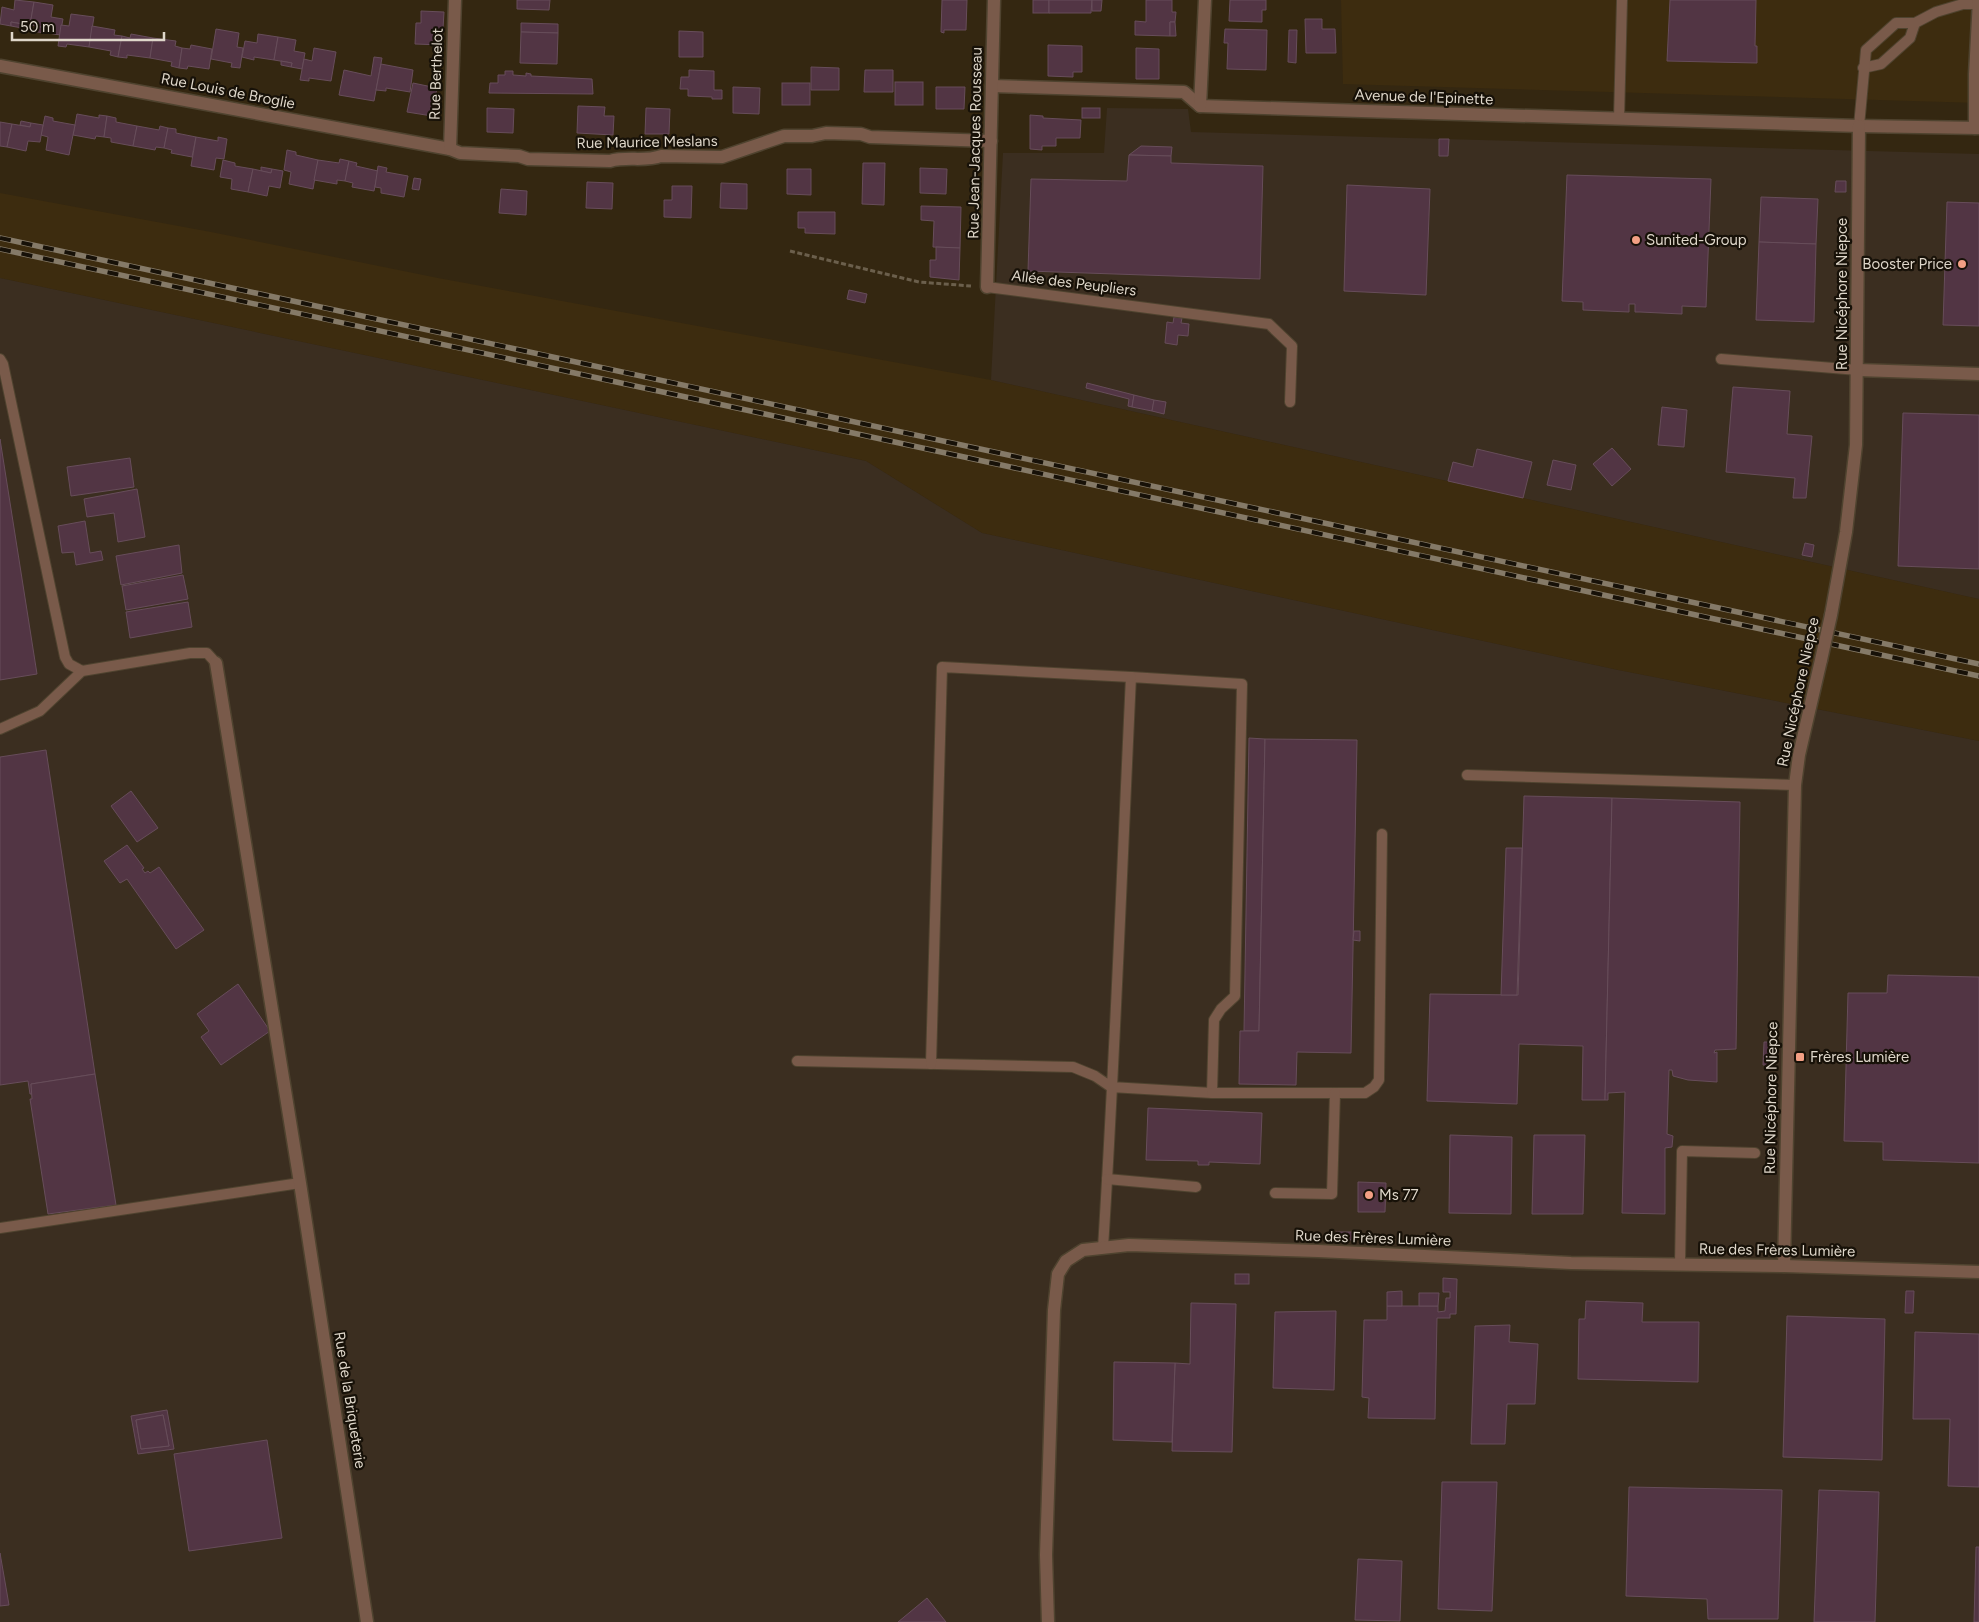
<svg xmlns="http://www.w3.org/2000/svg" width="1979" height="1622" font-family="Figtree,sans-serif">
<style>
.built{fill:#3d2c0f}
.industrial{fill:#3b2e20}
.building{fill:#523544;stroke:#674d5a;fill-rule:evenodd}
.lines{fill:none;stroke-linecap:round;stroke-linejoin:round}
.service-casing{stroke:#4f432f;stroke-width:12}
.minor-casing{stroke:#4f432f;stroke-width:15}
.path{stroke:#6b5f4c;stroke-width:3;stroke-dasharray:5 2.5;stroke-linecap:butt}
.service{stroke:#795a4a;stroke-width:10}
.minor{stroke:#795a4a;stroke-width:12}
.rail-casing{stroke:#857a68;stroke-width:5.5}
.rail{stroke:#171108;stroke-width:4;stroke-dasharray:11;stroke-linecap:butt}
.minor-bridge-casing{stroke:#4f432f;stroke-width:15;stroke-linecap:butt}
.minor-bridge{stroke:#795a4a;stroke-width:12}
.poi-dot{fill:#f39f84;stroke:#171108;stroke-width:2}
.labels{text-anchor:middle;stroke-width:4.5;stroke-linejoin:round;paint-order:stroke}
.street-label{font-size:15px;fill:#dfd7ca;stroke:#171108}
.poi-label{font-size:15px;fill:#dfd7ca;stroke:#171108;text-anchor:start}
</style>
<rect width="100%" height="100%" fill="#342711"/>
<g class="built">
<polygon points="1341,0 1979,0 1979,103 1343,84"/>
<polygon points="0,193 211,232 438,278 991,380 1979,599 1979,741 1618,670 982,533 866,461 0,278"/>
</g>
<g class="industrial">
<polygon points="1107,108 1188,109 1191,132 1979,154 1979,599 991,380 1003,153 1104,153"/>
<polygon points="0,278 866,461 982,533 1618,670 1979,741 1979,1622 0,1622"/>
</g>
<g class="building">
<polygon points="15,0 34,2 30,25 11,22 11,26 0,24 2,7 14,10"/>
<polygon points="517,0 550,0 549,10 517,9"/>
<polygon points="942,0 967,0 966,30 944,30 944,33 941,32"/>
<rect x="1033" y="0" width="16" height="13"/>
<polygon points="1049,0 1092,0 1091,13 1049,13"/>
<polygon points="1092,0 1102,0 1101,11 1092,11"/>
<polygon points="1146,0 1172,0 1172,12 1176,12 1175,22 1170,22 1170,36 1135,35 1135,21 1146,22"/>
<polygon points="1230,0 1266,0 1266,10 1262,10 1262,22 1229,21"/>
<polygon points="1670,0 1756,0 1755,46 1757,46 1757,63 1667,61"/>
<polygon points="34,2 53,5 51,17 63,19 60,35 48,33 49,28 30,25"/>
<polygon points="421,11 444,12 442,45 415,44 416,23 421,23"/>
<polygon points="71,14 94,17 89,47 67,44 66,47 58,46 61,25 69,26"/>
<polygon points="1305,19 1322,19 1322,29 1335,29 1336,53 1306,53"/>
<polygon points="11,22 22,24 22,28 11,26"/>
<polygon points="1170,22 1175,22 1176,36 1170,36"/>
<polygon points="521,23 558,24 558,33 521,32"/>
<polygon points="92,26 115,30 114,35 122,36 118,57 110,55 111,51 89,47"/>
<polygon points="38,27 49,28 48,33 37,32"/>
<polygon points="216,29 239,33 237,47 243,48 240,68 231,67 232,63 211,59"/>
<polygon points="1225,29 1267,30 1266,70 1227,69 1228,43 1224,43"/>
<polygon points="1289,30 1297,30 1296,63 1288,62"/>
<polygon points="679,31 703,32 703,57 679,57"/>
<polygon points="521,32 558,33 557,64 520,63"/>
<polygon points="131,34 153,38 150,58 127,55 127,58 118,57 122,36 130,38"/>
<polygon points="258,34 278,37 274,60 254,57 254,60 242,57 245,41 257,43"/>
<polygon points="278,37 296,40 294,51 305,53 302,69 291,67 292,63 274,60"/>
<polygon points="153,38 176,41 175,46 182,48 179,68 171,66 172,62 150,58"/>
<polygon points="191,45 212,49 209,69 188,66 187,69 179,68 182,48 190,49"/>
<polygon points="1048,45 1082,46 1082,72 1073,72 1073,77 1048,76"/>
<polygon points="314,48 336,52 331,81 309,78 309,81 300,80 304,59 312,61"/>
<polygon points="1136,48 1159,49 1159,79 1136,79"/>
<polygon points="374,57 382,58 374,101 339,95 344,70 371,76"/>
<polygon points="281,61 292,63 291,67 281,65"/>
<polygon points="381,64 413,70 410,92 386,88 386,91 376,90"/>
<polygon points="811,67 839,68 839,90 811,90"/>
<polygon points="689,70 714,71 714,90 722,90 722,99 712,99 712,97 688,96 688,89 680,89 681,77 689,77"/>
<polygon points="865,70 893,70 893,92 864,92"/>
<polygon points="505,71 513,71 513,75 526,76 526,73 531,74 531,76 592,79 593,94 489,93 490,83 498,83 498,75 505,75"/>
<rect x="895" y="82" width="28" height="23"/>
<polygon points="413,83 437,88 432,116 407,112"/>
<rect x="782" y="83" width="28" height="22"/>
<polygon points="733,87 760,88 759,114 733,113"/>
<polygon points="936,87 965,87 964,109 936,109"/>
<polygon points="578,106 605,107 604,116 614,116 613,135 577,133"/>
<polygon points="487,108 514,109 513,133 487,132"/>
<polygon points="646,108 670,109 669,134 645,134"/>
<rect x="1082" y="108" width="18" height="10"/>
<polygon points="77,114 99,118 99,115 107,116 104,137 96,136 95,139 73,135"/>
<polygon points="1030,115 1043,116 1043,118 1081,120 1080,138 1056,138 1056,146 1042,146 1042,150 1030,149"/>
<polygon points="45,116 53,118 53,121 75,125 69,155 46,150 48,137 41,135"/>
<polygon points="107,116 116,118 116,122 137,126 133,146 111,142 111,138 104,137"/>
<polygon points="21,121 31,123 30,127 20,125"/>
<polygon points="0,122 12,124 7,147 0,146"/>
<polygon points="31,123 43,125 40,142 28,141 26,151 7,147 12,124 30,127"/>
<polygon points="137,126 159,130 160,126 168,128 164,148 156,147 155,150 133,146"/>
<polygon points="168,128 176,129 176,133 196,137 192,157 171,153 172,150 164,148"/>
<polygon points="196,137 218,141 218,137 227,139 224,159 216,158 214,170 191,166"/>
<polygon points="1439,139 1449,139 1448,156 1439,156"/>
<polygon points="1141,146 1172,147 1171,156 1129,155"/>
<polygon points="287,150 296,152 296,155 318,160 313,189 289,184 291,172 284,170"/>
<polygon points="1129,155 1171,156 1171,163 1263,166 1260,279 1028,271 1031,179 1127,181"/>
<polygon points="340,159 349,161 345,181 337,180 337,184 314,180 318,160 339,163"/>
<polygon points="223,160 235,163 235,166 253,169 248,192 231,189 232,179 220,177"/>
<polygon points="349,161 357,163 356,166 378,171 374,191 352,187 353,183 345,181"/>
<polygon points="863,163 885,163 884,205 862,204"/>
<polygon points="378,166 387,168 386,172 408,176 404,197 381,193 381,188 375,187"/>
<polygon points="261,167 272,169 271,173 261,171"/>
<polygon points="920,168 947,169 946,194 920,193"/>
<polygon points="253,169 271,173 272,169 283,171 280,188 269,186 267,196 248,192"/>
<polygon points="787,169 811,169 811,195 787,194"/>
<polygon points="1567,175 1711,179 1706,307 1682,306 1682,314 1640,312 1635,312 1635,304 1629,304 1629,312 1583,310 1583,302 1562,301"/>
<polygon points="414,178 421,179 419,190 412,189"/>
<polygon points="1836,181 1846,181 1846,192 1835,192"/>
<polygon points="587,182 613,183 612,209 586,208"/>
<polygon points="721,183 747,184 747,209 720,208"/>
<polygon points="1347,185 1430,189 1426,295 1344,291"/>
<polygon points="672,186 692,186 691,218 664,217 664,200 672,200"/>
<polygon points="501,189 527,191 526,215 499,213"/>
<polygon points="1761,197 1818,199 1816,244 1759,242"/>
<polygon points="1947,202 1979,203 1979,326 1943,325"/>
<polygon points="921,206 961,207 960,248 933,247 934,221 921,220"/>
<polygon points="798,212 835,212 835,234 805,233 805,228 798,228"/>
<polygon points="1759,242 1816,244 1814,322 1756,320"/>
<polygon points="936,247 960,248 959,280 930,277 930,260 936,260"/>
<polygon points="849,290 867,294 865,303 847,299"/>
<polygon points="1174,317 1182,318 1181,323 1189,324 1188,336 1178,335 1177,345 1165,343 1167,322 1173,323"/>
<polygon points="1087,383 1134,395 1132,407 1128,406 1129,399 1086,388"/>
<polygon points="1733,387 1790,391 1787,434 1812,436 1806,498 1793,498 1795,478 1726,472"/>
<polygon points="1134,395 1154,400 1152,411 1132,407"/>
<polygon points="1154,400 1166,402 1164,414 1152,411"/>
<polygon points="1662,407 1687,410 1684,447 1658,445"/>
<polygon points="1903,413 1979,415 1979,569 1898,566"/>
<polygon points="0,439 37,674 0,680"/>
<polygon points="1612,448 1631,469 1612,486 1593,464"/>
<polygon points="1477,449 1532,462 1523,498 1448,481 1453,462 1473,467"/>
<polygon points="130,458 134,487 71,496 67,467"/>
<polygon points="1553,460 1576,465 1571,490 1547,485"/>
<polygon points="137,489 145,537 118,542 114,513 87,517 84,499"/>
<polygon points="85,521 90,553 101,551 103,560 76,565 74,552 62,553 58,526"/>
<polygon points="1805,543 1814,545 1812,557 1802,555"/>
<polygon points="179,545 182,573 121,585 116,556"/>
<polygon points="183,575 188,599 126,610 122,586"/>
<polygon points="188,602 192,627 130,638 126,612"/>
<polygon points="1249,738 1265,739 1259,1031 1244,1031"/>
<polygon points="1265,739 1357,740 1351,1053 1297,1052 1296,1085 1239,1084 1240,1031 1259,1031"/>
<polygon points="46,750 95,1074 31,1084 32,1094 30,1094 28,1081 0,1085 0,757"/>
<polygon points="131,791 158,828 137,842 111,806"/>
<polygon points="1524,796 1612,798 1605,1100 1582,1100 1583,1046 1519,1044 1517,1104 1427,1101 1430,994 1518,995"/>
<polygon points="1612,798 1740,802 1736,1049 1715,1050 1714,1053 1717,1052 1717,1082 1688,1080 1673,1076 1672,1070 1669,1070 1667,1134 1673,1136 1672,1147 1665,1148 1665,1214 1622,1213 1625,1092 1608,1093 1608,1100 1605,1100"/>
<polygon points="127,845 144,868 142,869 145,873 148,871 150,873 159,867 204,930 176,949 127,879 120,883 104,861"/>
<polygon points="1506,848 1522,848 1517,995 1501,995"/>
<polygon points="1354,931 1360,931 1360,941 1353,940"/>
<polygon points="1888,975 1979,977 1979,1163 1883,1160 1883,1142 1844,1141 1848,993 1887,993"/>
<polygon points="238,984 270,1031 221,1065 201,1037 209,1031 197,1014"/>
<polygon points="1764,1042 1774,1042 1773,1065 1763,1065"/>
<polygon points="95,1074 116,1205 48,1214 30,1099 32,1099 31,1084"/>
<polygon points="1148,1108 1262,1113 1260,1164 1209,1162 1209,1165 1198,1165 1198,1161 1146,1160"/>
<polygon points="1450,1135 1512,1137 1511,1214 1449,1213"/>
<polygon points="1534,1135 1585,1135 1583,1214 1532,1214"/>
<polygon points="1358,1182 1386,1183 1385,1212 1358,1212"/>
<polygon points="1336,1232 1353,1232 1352,1240 1336,1239"/>
<rect x="1235" y="1274" width="14" height="10"/>
<polygon points="1443,1278 1457,1279 1456,1314 1450,1314 1450,1318 1437,1318 1435,1419 1368,1418 1369,1398 1362,1397 1364,1320 1387,1320 1387,1306 1438,1306 1438,1312 1445,1311 1446,1298 1450,1298 1450,1292 1443,1292"/>
<polygon points="1402,1291 1402,1306 1387,1306 1387,1292"/>
<polygon points="1906,1291 1914,1291 1913,1313 1905,1313"/>
<polygon points="1419,1293 1439,1293 1438,1306 1419,1306"/>
<polygon points="1586,1301 1643,1303 1642,1322 1699,1322 1698,1382 1578,1379 1579,1319 1585,1319"/>
<polygon points="1191,1303 1236,1304 1232,1452 1172,1451 1175,1363 1190,1364"/>
<polygon points="1336,1311 1334,1390 1273,1388 1275,1312"/>
<polygon points="1787,1316 1885,1319 1882,1460 1783,1457"/>
<polygon points="1510,1325 1509,1342 1538,1344 1535,1404 1507,1404 1505,1444 1471,1444 1475,1326"/>
<polygon points="1915,1332 1979,1334 1979,1487 1948,1486 1950,1419 1913,1419"/>
<polygon points="1114,1362 1175,1363 1172,1442 1113,1440"/>
<path d="M167,1410l7,39 -36,5 -7,-38zM163,1415l6,31 -28,3 -5,-29z"/>
<polygon points="163,1415 169,1446 141,1449 136,1420"/>
<polygon points="267,1440 282,1538 189,1551 174,1454"/>
<polygon points="1442,1482 1497,1482 1492,1611 1438,1609"/>
<polygon points="1629,1487 1782,1490 1778,1619 1708,1619 1707,1599 1626,1596"/>
<polygon points="1819,1490 1879,1492 1875,1622 1814,1622"/>
<polygon points="1976,1547 1979,1547 1979,1622 1974,1622"/>
<polygon points="0,1553 9,1605 0,1606"/>
<polygon points="1358,1559 1402,1561 1400,1621 1355,1620"/>
<polygon points="927,1598 946,1622 898,1622"/>
</g>
<g class="lines">
<g class="service-casing">
<g id="service">
<polyline points="1863,68 1881,64 1910,38 1915,23"/>
<polyline points="1619,119 1622,0"/>
<polyline points="1859,126 1866,50 1896,23 1915,23 1936,12 1963,4 1979,4"/>
<polyline points="987,287 1269,324 1292,346 1290,402"/>
<polyline points="0,359 3,364 65,657 69,664 82,671"/>
<polyline points="1721,359 1858,370"/>
<polyline points="0,729 40,711 82,671 190,653 207,653 216,663"/>
<polyline points="1467,775 1795,785"/>
<path d="M797,1061l276,6 22,9 16,11 101,6 2,-73 7,-11 14,-13 7,-312 -111,-7c-9,190 -16,381 -28,571"/>
<polyline points="931,1064 942,667 1131,677"/>
<polyline points="1212,1093 1365,1093 1374,1087 1379,1080 1382,834"/>
<polyline points="1107,1179 1196,1187"/>
<polyline points="1275,1193 1332,1194 1335,1093"/>
<polyline points="0,1228 300,1183"/>
<polyline points="1680,1264 1682,1151 1755,1153"/>
</g>
</g>
<g class="minor-casing">
<g id="minor">
<path d="M0,66l450,83 10,4 59,3 9,3 82,2c17,-5 35,1 51,-5l61,1 62,-21h28l14,-3 35,1 9,3 121,4"/>
<polyline points="992,86 1184,92 1200,106 1859,126 1979,128"/>
<polyline points="1200,106 1205,0"/>
<polyline points="1975,128 1975,74 1979,0"/>
<polyline points="450,149 455,0"/>
<polyline points="987,287 994,0"/>
<polyline points="1858,370 1979,374"/>
<polyline points="1831,615 1846,532 1856,445 1859,126"/>
<polyline points="216,663 300,1183 367,1622"/>
<polyline points="1784,1266 1795,785 1799,755 1821,660"/>
<polyline points="1048,1622 1046,1555 1054,1310 1058,1274 1066,1261 1083,1250 1129,1245 1318,1251 1571,1263 1784,1266 1979,1272"/>
</g>
</g>
<polyline class="path" points="790,251 919,282 971,286"/>
<use href="#service" class="service"/>
<use href="#minor" class="minor"/>
<g class="rail-casing">
<g id="rail">
<polyline points="0,238 1979,664"/>
<polyline points="0,249 1979,676"/>
</g>
</g>
<use href="#rail" class="rail"/>
<g class="minor-bridge-casing">
<polyline id="minor-bridge" points="1821,660 1831,615"/>
</g>
<use href="#minor-bridge" class="minor-bridge"/>
</g>
<g class="poi-dot">
<circle cx="1636" cy="240" r="5"/>
<circle cx="1962" cy="264" r="5"/>
<rect x="1795" y="1052" width="10" height="10" rx="2.5"/>
<circle cx="1369" cy="1195" r="5"/>
</g>
<g class="labels">
<g class="street-label">
<text transform="translate(436 74) rotate(-88)" y="5">Rue Berthelot</text>
<text transform="translate(228 91) rotate(11)" y="5">Rue Louis de Broglie</text>
<text transform="translate(1424 97) rotate(2)" y="5">Avenue de l'Epinette</text>
<text transform="translate(647 142) rotate(-1)" y="5">Rue Maurice Meslans</text>
<text transform="translate(975 143) rotate(-89)" y="5">Rue Jean-Jacques Rousseau</text>
<text transform="translate(1074 283) rotate(7)" y="5">Allée des Peupliers</text>
<text transform="translate(1842 294) rotate(-90)" y="5">Rue Nicéphore Niepce</text>
<text transform="translate(1798 692) rotate(-78)" y="5">Rue Nicéphore Niepce</text>
<text transform="translate(1771 1098) rotate(-89)" y="5">Rue Nicéphore Niepce</text>
<text transform="translate(1373 1238) rotate(2)" y="5">Rue des Frères Lumière</text>
<text transform="translate(1777 1250) rotate(1)" y="5">Rue des Frères Lumière</text>
<text transform="translate(350 1400) rotate(81)" y="5">Rue de la Briqueterie</text>
</g>
<g class="poi-label">
<text x="1646" y="245">Sunited-Group</text>
<text x="1952" y="269" text-anchor="end">Booster Price</text>
<text x="1810" y="1062">Frères Lumière</text>
<text x="1379" y="1200">Ms 77</text>
</g>
</g>
<path d="M12 32v8h152v-8" fill="none" stroke="#dfd7ca" stroke-width="2.5"/>
<text x="20" y="32" font-size="15" fill="#dfd7ca" stroke="#171108" stroke-width="4" paint-order="stroke">50 m</text>
</svg>
